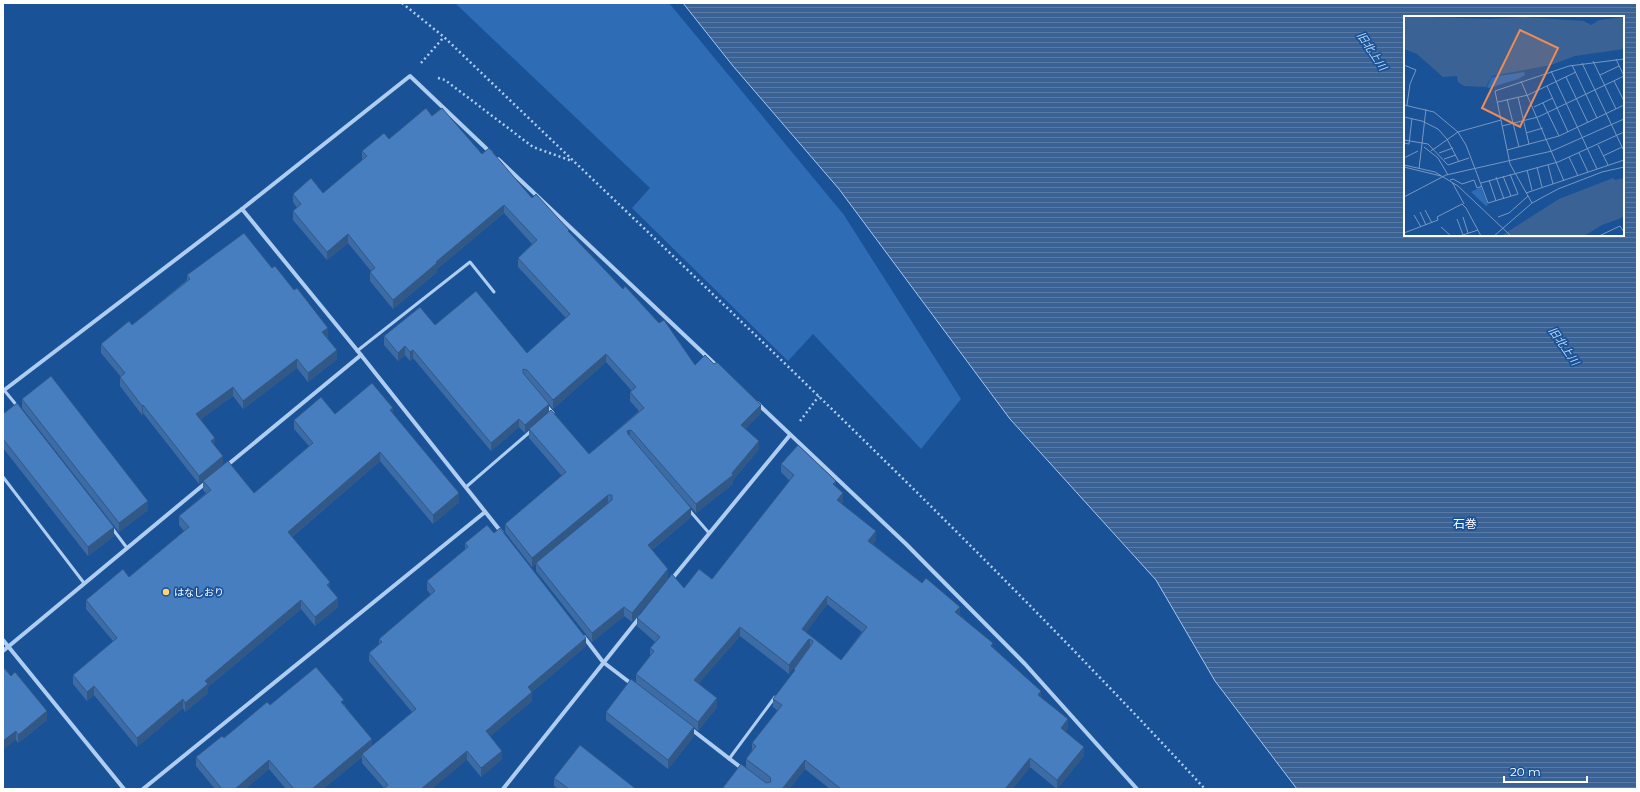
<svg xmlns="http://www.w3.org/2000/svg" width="1640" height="792" font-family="Montserrat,'Noto Sans JP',sans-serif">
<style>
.green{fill:#2e6cb5}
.water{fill:url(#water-rules);stroke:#a2c7f2;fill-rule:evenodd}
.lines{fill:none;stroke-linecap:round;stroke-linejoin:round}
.path{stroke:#afcdf0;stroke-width:2.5;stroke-dasharray:2 3;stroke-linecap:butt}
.service{stroke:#afcdf0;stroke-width:3}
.minor{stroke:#afcdf0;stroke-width:4}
.wall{fill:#3d6ca5;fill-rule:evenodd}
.shaded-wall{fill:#325886}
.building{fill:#477ec0;stroke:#325886;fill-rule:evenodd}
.poi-dot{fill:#ffd46e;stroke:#1a5298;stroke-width:1.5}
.labels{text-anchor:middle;stroke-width:3.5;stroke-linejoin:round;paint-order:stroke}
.poi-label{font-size:10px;fill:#fff;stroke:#1a5298;text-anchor:start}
.water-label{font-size:11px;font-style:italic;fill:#bbd7f7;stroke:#1a5298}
.quarter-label{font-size:12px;fill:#fff;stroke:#1a5298}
.inset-road{fill:none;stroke:#7697c1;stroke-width:1}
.view{fill:#ef8b55;fill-opacity:0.15;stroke:#ef8b55;stroke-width:2}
.inset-edge{fill:none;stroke:#fff;stroke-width:2}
</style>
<defs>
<pattern id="water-rules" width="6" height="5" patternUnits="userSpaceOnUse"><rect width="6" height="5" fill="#3b6294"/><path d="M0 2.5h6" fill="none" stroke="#587aa4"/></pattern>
</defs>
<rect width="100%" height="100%" fill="#1a5298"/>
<polygon class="green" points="455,3 669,3 844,215 961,399 921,449 813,334 788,361 632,208 650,188"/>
<path class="water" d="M683,3h954v786h-340l-82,-108 -59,-101 -146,-161 -171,-230 -106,-123zM1405,17h218v218h-218z"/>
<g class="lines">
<g class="path">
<path d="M402,3l42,34c257,247 519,490 761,752"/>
<polyline points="421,63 444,37"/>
<polyline points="438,78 445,80 533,147 572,161"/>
<polyline points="800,421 819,396"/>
</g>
<g class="service">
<polyline points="357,351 470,262 494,292"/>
<polyline points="4,390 18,407"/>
<polyline points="547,406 553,413 551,415"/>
<polyline points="3,477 84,583"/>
<polyline points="466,487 531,431"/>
<polyline points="690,511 709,533"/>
<polyline points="112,528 127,548"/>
<polyline points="729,759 775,697"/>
</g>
<g class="minor">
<polyline points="498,159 718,367"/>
<polyline points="242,209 361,355 502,533"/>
<polyline points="3,391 242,209 410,76 491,153"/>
<polyline points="757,403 906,544 1025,664 1137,789"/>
<polyline points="225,467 361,355"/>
<polyline points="671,580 790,435"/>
<polyline points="584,637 603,662 633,685"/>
<polyline points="3,640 124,789"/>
<polyline points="3,651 208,481"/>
<polyline points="691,729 744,770"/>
<polyline points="143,789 485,512"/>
<polyline points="503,789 640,617"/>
</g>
</g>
<g class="wall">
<path d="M432,116l50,38 50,44 37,34 126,133 66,48 -16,16 14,20 -26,31v4l-37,29 -65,-74 60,78 -39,33 16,28 -36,44 -8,-6 -32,26 -56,-71v-7l-4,3 -27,-35v-8l57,-48 -33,-38v-8l-4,3 -6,-6 -28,24 -78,-93 -3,3 -5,-6 -7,6 -14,-16v-9l51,-11 92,28 39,-35 -48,-51v-9l14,-14 -28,-31 -67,56v3l-44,37 -23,-28v-9l1,-1 -23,-28 -21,17 -34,-40v-9l4,-3 -4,-6v-8l30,-1 39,-33v-9l27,-12zM606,362l26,29 -2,1v9l9,10 -50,43 -40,-42 -22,-34 26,31z"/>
<polygon points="272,268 328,336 327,338 337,359 308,382 297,368 243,409 233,396 201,419 215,446 223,464 199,484 143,413 142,415 120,386 120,377 121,377 101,353 101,344 132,325 187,280 187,275"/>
<polygon points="22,399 148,510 119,532 22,408"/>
<polygon points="393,413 459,502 433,524 380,461 292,537 330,589 338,607 315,626 301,609 208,687 208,693 185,712 183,708 137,747 94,695 87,701 73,684 73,675 113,641 86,609 86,600 129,577 184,531 179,525 179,516 206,493 203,490 203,481 254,493 309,446 294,429 294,420 335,414"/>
<polygon points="3,414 114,536 88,556 3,448"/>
<path d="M781,464l55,23 7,15 -2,2 35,36 -3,4 87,71 33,32 48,50 27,31 -3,4 19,24 -27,33 -27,-22 -18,22h-182l-25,-20 -16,20h-67l24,-22v-8l6,-9v-7l26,-32 -5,-4v-8l21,-27v-3l15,-20h-1l-19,25 -49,-38 -42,48 19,23 -19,24 -4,-4v9l-26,33 -62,-49v-8l30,-29v-9l14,-18v-8l5,-6 -18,-16v-8l47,-30 28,-9 78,-98 -9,-9zM827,604l35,28 -21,28 -35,-28z"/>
<polygon points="465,543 586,646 532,692 532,701 490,736 502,759 481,777 467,760 384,788 362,763 362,757 323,789 286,789 269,769 245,789 215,789 196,766 196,757 270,705 344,704 372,746 412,712 369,661 369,653 379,644 379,639 431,595 427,590 427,581 465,550"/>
<polygon points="3,667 47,720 18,743 16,740"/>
<polygon points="554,778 636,789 558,789 554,786"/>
</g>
<g class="shaded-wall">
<polygon points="504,205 504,213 437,269 437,272 393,309 393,300 436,262"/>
<polygon points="348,234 348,243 327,260 327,252"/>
<polygon points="328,328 328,336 322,341 322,332"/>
<polygon points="405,346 405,355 398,361 398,353"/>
<polygon points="337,350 337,359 308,382 308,373"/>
<polygon points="413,350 413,358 410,361 410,352"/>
<polygon points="606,354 606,362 553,409 553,400"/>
<polygon points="297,359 297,368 243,409 243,401"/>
<polygon points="233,387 233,396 196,423 196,414"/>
<polygon points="549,404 549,413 525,433 525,425"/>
<polygon points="143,405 143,413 142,415 142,406"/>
<polygon points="761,405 761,413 741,434 741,425"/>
<polygon points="393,408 393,417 390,410"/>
<polygon points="519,419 519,427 491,451 491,443"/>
<polygon points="630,430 630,438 627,440 627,431"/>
<polygon points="215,438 215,446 211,441"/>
<polygon points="759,441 759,449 733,480 733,484 696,513 696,504 732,473"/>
<polygon points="380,452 380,461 288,540 288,532"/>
<polygon points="223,456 223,464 199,484 199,476"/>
<polygon points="836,481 836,489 833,484"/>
<polygon points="459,493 459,502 433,524 433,515"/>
<polygon points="843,493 843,502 837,509 837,500"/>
<polygon points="608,495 608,504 532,567 532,558"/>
<polygon points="148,501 148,510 119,532 119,523"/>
<polygon points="691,508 691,517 648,553 648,545"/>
<polygon points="114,527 114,536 88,556 88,547"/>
<polygon points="876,531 876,540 868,550 868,541"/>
<polygon points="668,569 668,578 632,622 632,613"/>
<polygon points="330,582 330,591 327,585"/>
<polygon points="827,596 827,604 802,638 802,629"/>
<polygon points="338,598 338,607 315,626 315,617"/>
<polygon points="301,600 301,609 208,687 208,693 185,712 185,703 205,681"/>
<polygon points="624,607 624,616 592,642 592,633"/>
<polygon points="960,607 960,615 955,621 955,612"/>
<polygon points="740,627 740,636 694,689 694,680"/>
<polygon points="586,638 586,646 532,692 532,701 486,740 486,731 528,687"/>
<polygon points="810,639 810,648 808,649 789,674 789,665 808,640"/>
<polygon points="94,686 94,695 87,701 87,692"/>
<polygon points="1041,691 1041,700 1038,695"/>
<polygon points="717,698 717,707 698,731 698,722"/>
<polygon points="183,699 183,708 137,747 137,738"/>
<polygon points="47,711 47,720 18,743 18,735"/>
<polygon points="1068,719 1068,728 1061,737 1061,728"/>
<polygon points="694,727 694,736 668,769 668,760"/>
<polygon points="16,731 16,740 3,750 3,741"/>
<polygon points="372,739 372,748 362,754 362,757 323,789 312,789"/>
<polygon points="1084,747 1084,756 1057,789 1057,780"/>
<polygon points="467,751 467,760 432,789 421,789"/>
<polygon points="502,751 502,759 481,777 481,768"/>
<polygon points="1030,758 1030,767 1012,789 1005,789"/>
<polygon points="269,760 269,769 245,789 235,789"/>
<polygon points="805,760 805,769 789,789 782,789"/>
</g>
<g class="building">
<polygon points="426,108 432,116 442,108 482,154 489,148 532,198 536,194 569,230 568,231 623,289 625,286 659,323 664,320 695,365 705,355 714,364 717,362 761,405 741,425 759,441 732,473 733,475 696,504 632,431 630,430 627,431 628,434 691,508 648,545 668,569 632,613 624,607 592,633 536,563 612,500 612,495 608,495 532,558 505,524 566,472 529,429 551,410 589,454 644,408 630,392 636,387 606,354 553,400 527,370 523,369 523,373 549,404 525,425 519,419 491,443 413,350 410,352 405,346 398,353 384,336 420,307 435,325 476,291 527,353 570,314 518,258 537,240 504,205 436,262 437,263 393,300 370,272 375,268 348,234 327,252 293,211 301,204 293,194 311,178 323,193 367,156 362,151 384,133 389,139"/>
<polygon points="244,233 272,268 275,266 294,290 297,288 328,328 322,332 337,350 308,373 297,359 243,401 233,387 196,414 215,438 211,441 223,456 199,476 143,405 142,406 120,377 125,373 101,344 129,321 132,325 190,279 187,275"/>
<polygon points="51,376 148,501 119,523 22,399"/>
<polygon points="372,383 393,408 390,410 459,493 433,515 380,452 288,532 330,582 327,585 338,598 315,617 301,600 205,681 208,684 185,703 183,699 137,738 94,686 87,692 73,675 117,638 86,600 123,569 129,577 189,527 179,516 211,490 203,481 228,461 254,493 313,443 294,420 321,397 335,414"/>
<polygon points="17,403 114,527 88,547 3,439 3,414"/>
<path d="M798,445l38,36 -3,3 10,9 -6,7 39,31 -8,10 54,42 4,-5 34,29 -5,5 38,31 -2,3 50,45 -3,4 30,24 -7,9 23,19 -27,33 -27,-22 -25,31h-164l-36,-29 -23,29h-60l19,-25 25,19 5,-1 -1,-5 -24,-18 10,-13 -4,-3 30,-38 -9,-6 22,-29 -1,-1 18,-25 1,-3 -3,-2 -2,1 -19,25 -49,-38 -46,53 23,18 -19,24 -62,-48 18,-23 -4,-3 10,-11 -23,-19 35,-44 12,14 15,-19 13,10 82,-104 -13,-11zM827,596l40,31 -26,33 -39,-31z"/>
<polygon points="487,525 494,533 500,528 586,638 528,687 532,692 486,731 502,751 481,768 467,751 421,789 383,789 388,785 362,754 416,709 369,653 382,642 379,639 435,591 427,581 468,547 465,543"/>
<polygon points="3,667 11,676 15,672 47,711 18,735 16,731 3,741"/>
<polygon points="316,667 344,700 341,702 372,739 312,789 294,789 269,760 235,789 222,789 196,757 222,736 224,738 267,702 270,705"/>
<polygon points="631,679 694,727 668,760 606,712"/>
<polygon points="580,745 636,789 569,789 554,778"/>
</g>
<circle class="poi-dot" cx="166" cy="592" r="4"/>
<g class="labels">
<g class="poi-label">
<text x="174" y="596">はなしおり</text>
</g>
<g class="water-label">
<text transform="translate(1372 51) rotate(56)" y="4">旧北上川</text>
<text transform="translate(1564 346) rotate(55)" y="4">旧北上川</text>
</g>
<g class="quarter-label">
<text x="1465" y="528">石巻</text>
</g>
</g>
<g transform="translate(1404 16)">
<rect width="220" height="220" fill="#1a5298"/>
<path d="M120,56l1,3 -7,4 -29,9 -2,-1 5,-10zM77,171l7,18 -2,1 -15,-14z" fill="#2e6cb5"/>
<path d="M0,0l85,3 35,-2 60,4 7,4 8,-5 25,-3v32l-49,7 -24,9 -59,11 -6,11 -22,-1 -6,-4 -1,-6 -14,1 -26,-23 -13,-5zM209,162l2,2 9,-2v39l-22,8 -18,11h-83l58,-37z" fill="#3b6294"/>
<path class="inset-road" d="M212,43l8,17M189,45l23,48M178,47l42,88M0,49l12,5 -6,14 -3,21M168,49l25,53M147,55l46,98M196,59l19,-9M162,61l22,46M117,65l43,100M210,65l10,20M143,70l21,46M114,81l11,47M103,83l12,48M94,86l30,-7 48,-23M139,87l16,33M0,89l30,7 24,20 8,13 22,58 30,-9 -8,-20M130,91l19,-9M0,101l18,4 16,8 9,10 12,23M98,110l36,-9 86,-41M122,117l17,-5M0,124l24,4 20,21 21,-7M0,127l5,1 3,-26M194,129l10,20M20,131l14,11 10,17M103,134l52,-14 65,-31M27,135l27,-19 43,-12M35,137l14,-5M175,137l9,19M199,140l19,-9M165,141l9,19M0,142l14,-7M40,143l12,-4M0,149l31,7 23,14 53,50M144,149l5,19M0,151l37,9M133,151l5,20M15,153l7,-60M123,154l5,20M99,160l8,20M92,161l8,22M46,164l3,-1 9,5 12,-4 3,8 5,-2M85,164l7,21M48,166l12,22M77,167l77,-21 66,-30M122,177l98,-33M0,181l42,-22 106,-24 72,-32M128,187l-22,-39 -15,-73 74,-25 55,-7M62,192l15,28M21,194l7,13M16,196l6,13M10,199l7,12M59,201l5,16M94,201l11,-4 19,-17M53,203l6,16M37,211l10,9M0,217l34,-13 -1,-3 25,-13 4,4M56,220l18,-6M90,220l38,-33 26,-14 44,-17 22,-5M195,220l21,-10 4,6"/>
<path class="view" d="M116,14l38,18 -38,79 -38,-19z"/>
<rect width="220" height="220" class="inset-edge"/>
</g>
<rect width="1640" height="792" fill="none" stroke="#ffffff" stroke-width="8"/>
<path d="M1504 776v6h83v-6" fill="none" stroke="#ffffff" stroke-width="2"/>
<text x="1510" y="776" font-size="12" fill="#ffffff" stroke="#1a5298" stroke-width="3" paint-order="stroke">20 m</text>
</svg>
